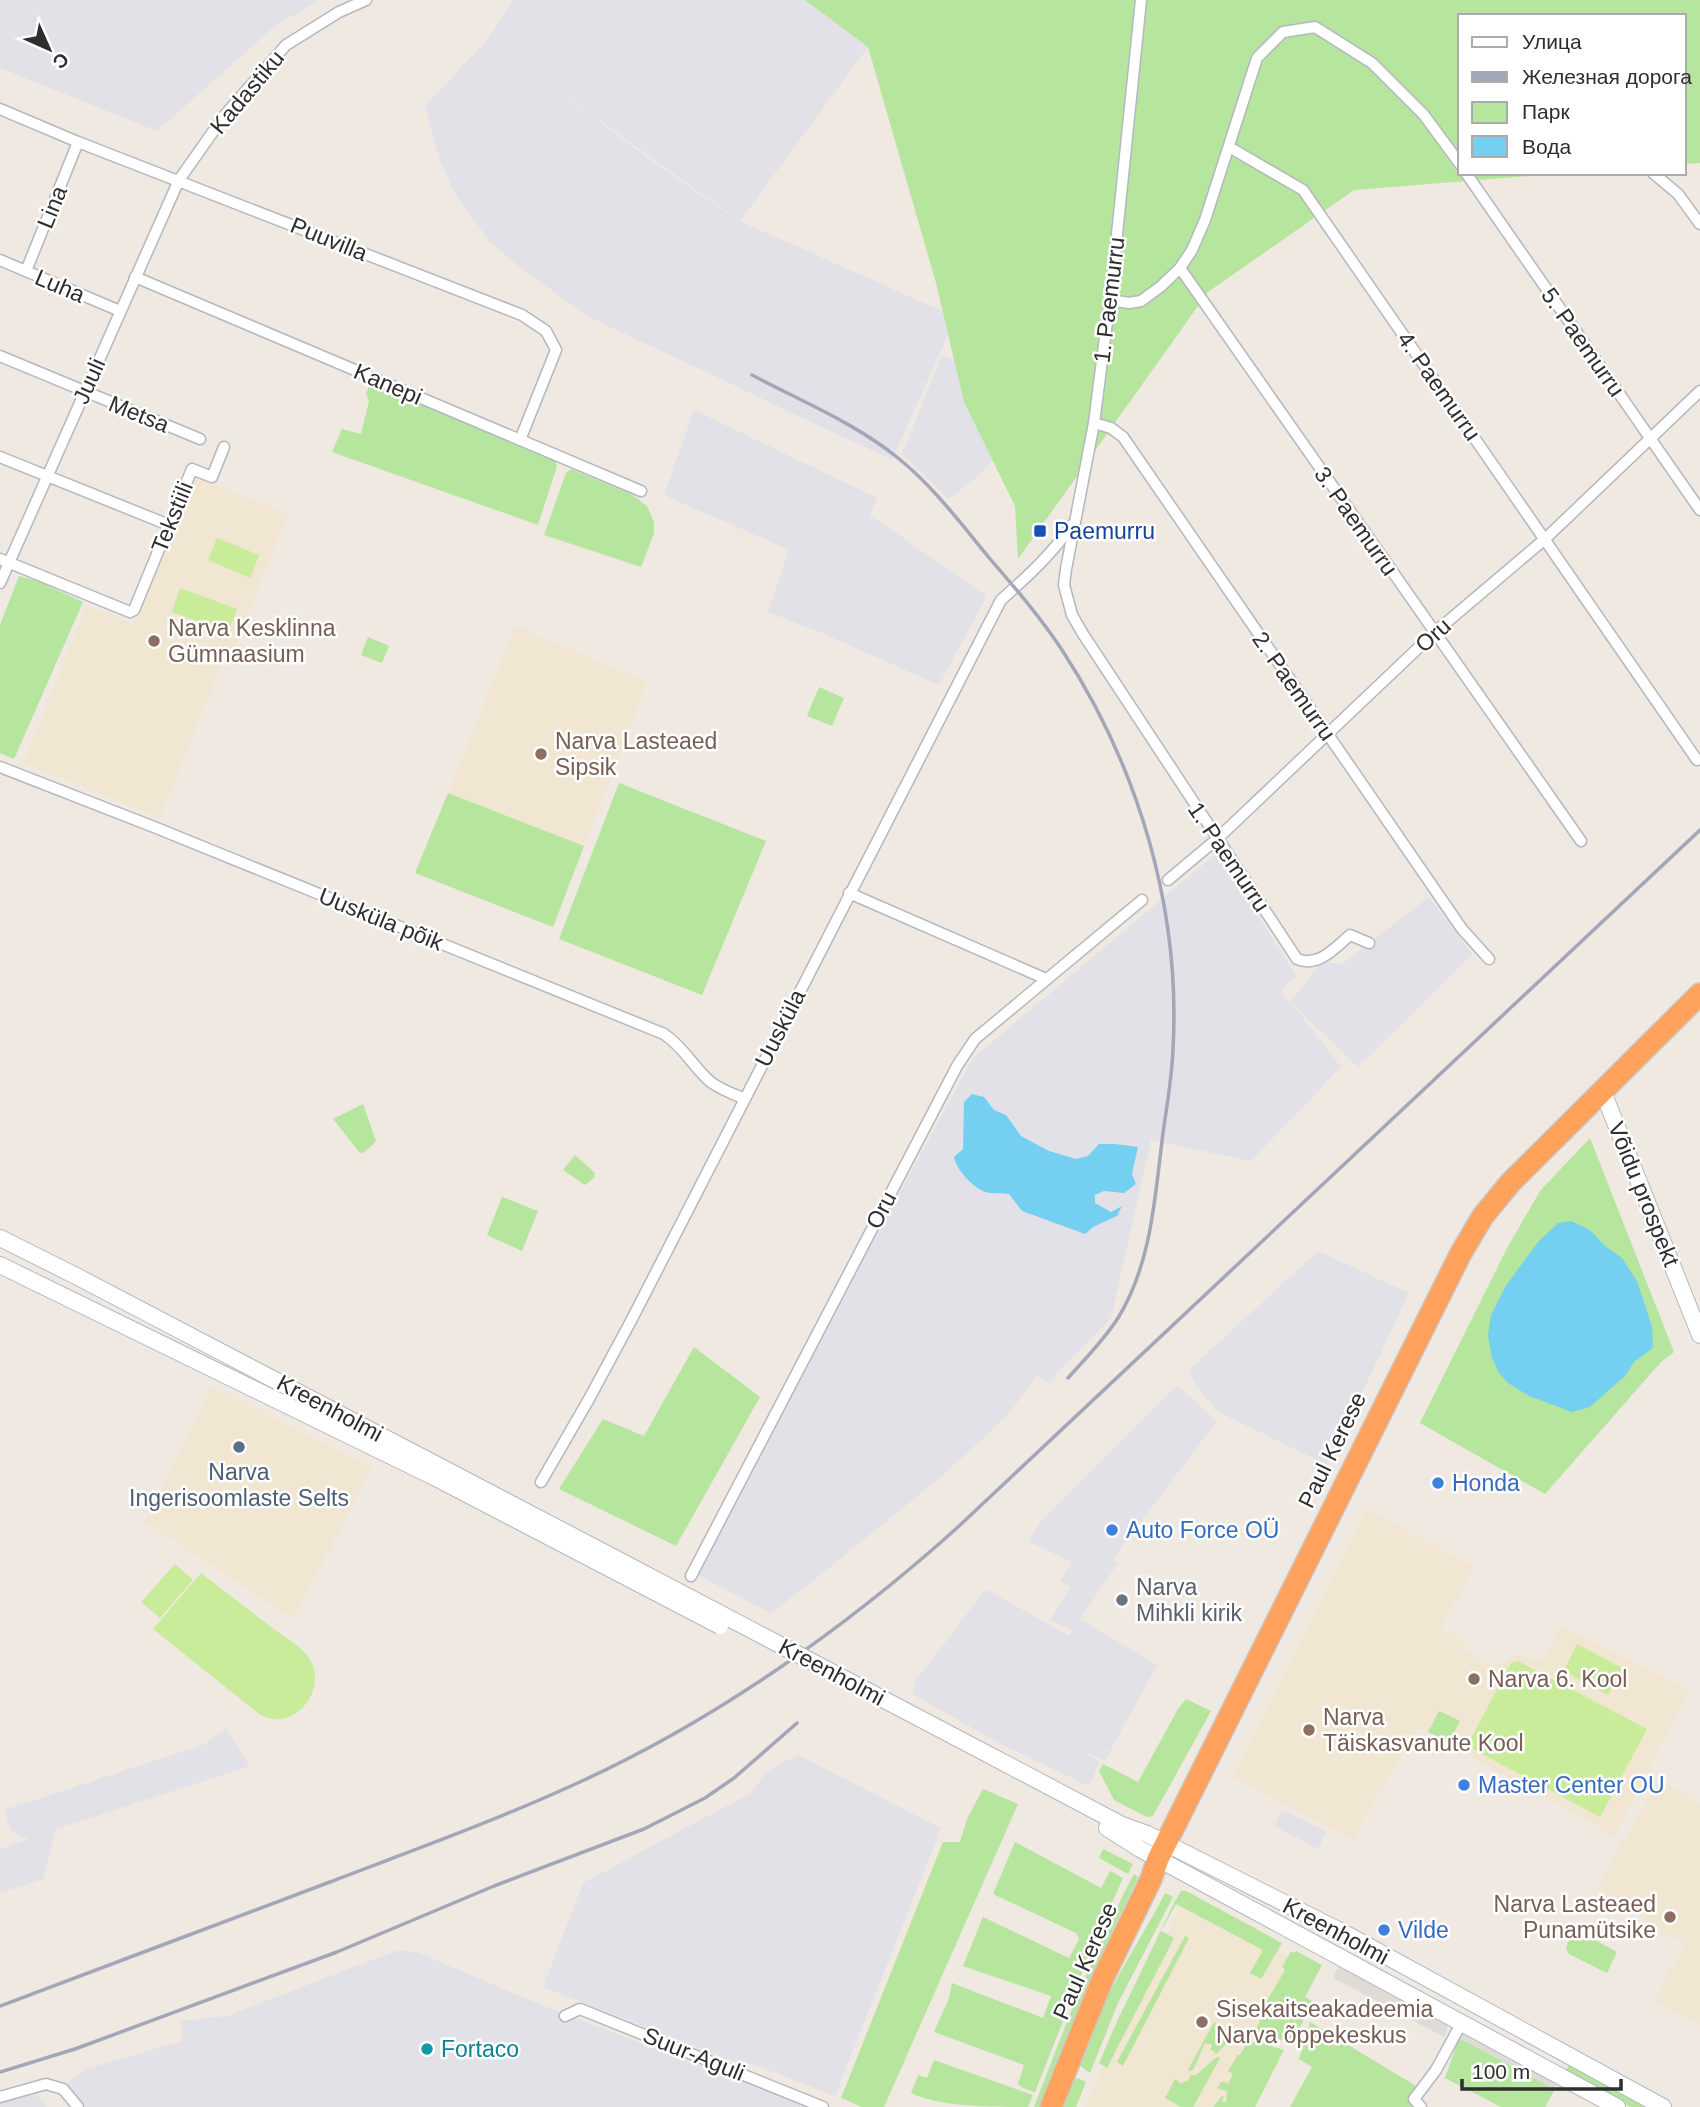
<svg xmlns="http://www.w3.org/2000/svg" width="1700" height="2107" font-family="Helvetica,sans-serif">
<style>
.industrial{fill:#e3e1e8;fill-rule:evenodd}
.education{fill:#f0e6d1}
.green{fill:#b6e59e}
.pitch{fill:#c9ec9a}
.plaza{fill:#dfdcd8}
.water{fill:#75cff0}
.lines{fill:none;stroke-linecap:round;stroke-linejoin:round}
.street-casing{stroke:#b4b7c1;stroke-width:13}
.secondary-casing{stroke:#b4b7c1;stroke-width:18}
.highway-casing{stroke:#c9c9c9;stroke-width:24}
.street{stroke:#fff;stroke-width:10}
.secondary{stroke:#fff;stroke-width:16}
.highway{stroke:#ffa35c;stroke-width:21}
.rail{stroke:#a3a6b8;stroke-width:3.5}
.secondary-bridge-casing{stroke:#b4b7c1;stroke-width:18;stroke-linecap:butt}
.secondary-bridge{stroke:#fff;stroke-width:16}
.transit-dot{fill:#1a4fb4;stroke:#fff;stroke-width:2.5}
.education-dot{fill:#8d6e63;stroke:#fff;stroke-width:2.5}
.service-dot{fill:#5c6f8a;stroke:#fff;stroke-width:2.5}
.shop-dot{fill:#3f7fe0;stroke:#fff;stroke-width:2.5}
.worship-dot{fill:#6b7280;stroke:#fff;stroke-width:2.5}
.culture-dot{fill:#0f9aa8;stroke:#fff;stroke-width:2.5}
.labels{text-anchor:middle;stroke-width:5;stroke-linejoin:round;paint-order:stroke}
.street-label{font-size:23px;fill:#2e2e2e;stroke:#fff}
.transit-label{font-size:23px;fill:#164399;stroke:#fff;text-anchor:start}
.education-label{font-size:23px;fill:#785e54;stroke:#fff;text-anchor:start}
.service-label{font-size:23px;fill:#4e5e75;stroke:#fff}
.shop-label{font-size:23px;fill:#366cbe;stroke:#fff;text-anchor:start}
.worship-label{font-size:23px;fill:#5b616d;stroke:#fff;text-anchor:start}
.culture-label{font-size:23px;fill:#0d838f;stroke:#fff;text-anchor:start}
</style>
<rect width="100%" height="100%" fill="#efe9e1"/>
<g class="industrial">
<polygon points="0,0 319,0 275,26 157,131 0,68"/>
<path d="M513,0h292l63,47 -128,174 216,96 -64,143 -303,-143 -67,-48 -32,-27 -34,-47 -16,-34 -15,-55 63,-67zM534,73l197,142v1l-75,-52z"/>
<polygon points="942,355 1036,395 1015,440 974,479 949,499 902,454"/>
<polygon points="694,410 877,498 870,515 987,596 939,685 822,633 768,612 789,550 664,495"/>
<polygon points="1218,852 1296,976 1281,990 1290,1003 1323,960 1341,965 1429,897 1472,954 1358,1067 1293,1005 1341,1067 1251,1161 1151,1140 1111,1318 1048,1383 1037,1375 1007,1416 942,1476 809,1584 771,1613 693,1573 973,1058"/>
<polygon points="1318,1251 1409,1293 1328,1465 1218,1412 1196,1385 1189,1370"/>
<polygon points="1177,1385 1217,1421 1112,1560 1118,1563 1080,1619 1157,1665 1105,1761 1084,1751 1100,1763 1088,1786 1001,1744 912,1694 916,1680 986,1589 1069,1636 1072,1630 1050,1620 1071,1587 1060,1581 1072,1562 1029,1542 1040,1522"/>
<polygon points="226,1729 250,1766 56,1829 43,1879 0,1893 0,1849 28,1839 11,1831 4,1810 203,1745"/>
<polygon points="798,1755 941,1828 835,2096 752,2064 745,2066 543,1987 583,1883 751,1793 767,1771"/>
<polygon points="1282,1810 1327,1832 1318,1849 1274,1826"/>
<polygon points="398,1950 416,1952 539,2004 807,2107 86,2107 66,2084 86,2069 182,2041 181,2021 227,2016"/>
<polygon points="36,2094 47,2107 0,2107 0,2103"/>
</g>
<g class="education">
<polygon points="192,475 288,514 230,661 223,659 160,818 23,763 86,606 133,624"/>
<polygon points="515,626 647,682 584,846 448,793"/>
<polygon points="212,1386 372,1467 293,1619 145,1521"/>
<polygon points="1366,1510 1474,1566 1441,1628 1467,1642 1463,1649 1491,1667 1517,1654 1541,1663 1561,1625 1689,1690 1615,1836 1418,1728 1352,1839 1232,1777"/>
<polygon points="1659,1779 1700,1803 1700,2025 1654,2001 1685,1945 1597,1889"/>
<polygon points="1184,1898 1308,1968 1236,2107 1086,2107 1099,2076"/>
</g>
<g class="green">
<polygon points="805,0 1700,0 1700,163 1684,164 1684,16 1460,16 1460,173 1568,173 1354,190 1208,292 1018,559 1015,506 964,402 936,283 868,47"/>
<polygon points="371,381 555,461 557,466 538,525 332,452 342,429 361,434 369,401 366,394"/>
<polygon points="571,469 631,494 647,506 654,522 654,533 641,567 544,535 566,473"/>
<polygon points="19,576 40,582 83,602 14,759 0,753 0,625"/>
<polygon points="368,637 389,646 382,663 361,655"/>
<polygon points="819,687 844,698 832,726 807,716"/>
<polygon points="619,783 766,841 702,995 559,939"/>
<polygon points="448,793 584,846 553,927 415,873"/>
<polygon points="363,1104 376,1141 365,1152 360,1153 333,1119"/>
<polygon points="1590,1138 1674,1352 1661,1362 1545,1494 1420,1423 1506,1250 1540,1191"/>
<polygon points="575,1155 595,1173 594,1178 585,1185 563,1170"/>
<polygon points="502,1197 538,1211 522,1251 487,1235"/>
<polygon points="694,1347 760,1397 676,1546 559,1489 603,1419 644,1436"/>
<polygon points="1186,1699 1211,1711 1153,1816 1147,1817 1114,1800 1099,1771 1103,1764 1138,1782 1178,1709"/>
<polygon points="1439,1711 1460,1721 1449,1742 1428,1732"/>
<polygon points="983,1789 1018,1804 884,2107 862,2107 841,2098 943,1842 960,1842 967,1819"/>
<polygon points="1015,1842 1101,1888 1110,1871 1123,1878 1093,1945 1035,2092 1023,2088 1018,2084 1024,2065 934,2032 949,1998 952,1983 1043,2018 1051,1996 963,1966 983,1917 1069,1958 1079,1939 1076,1933 993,1894"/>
<polygon points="1103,1849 1133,1864 1128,1874 1099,1858"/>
<path d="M1134,1874l4,3 -50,106 -48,124h-6c31,-80 59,-157 100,-233z"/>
<polygon points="1181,1891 1186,1891 1282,1943 1261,1979 1250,1973 1263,1950 1176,1904 1161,1931 1174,1938 1107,2068 1099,2063 1114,2028 1174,1903"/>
<path d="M1165,1893l8,4 -55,106 -28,70 -11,-8c13,-30 24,-62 40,-90 15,-28 32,-54 46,-82z"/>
<polygon points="1577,1933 1582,1933 1617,1952 1607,1973 1569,1954 1566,1948 1568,1942"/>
<polygon points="1185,1936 1189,1938 1123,2066 1117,2062"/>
<polygon points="1291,1951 1295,1953 1296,1951 1322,1965 1305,1997 1312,2001 1299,2030 1288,2041 1274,2039 1270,2036 1263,2038 1260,2035 1258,2038 1252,2038 1267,2006 1265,2004 1285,1970 1282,1967"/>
<polygon points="1214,2022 1239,2037 1236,2043 1228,2042 1216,2054 1214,2051 1210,2050 1212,2045 1205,2043 1193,2070 1190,2071 1188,2070"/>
<polygon points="1310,2022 1416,2086 1411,2099 1417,2107 1290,2107 1312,2067 1299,2059"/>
<polygon points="1459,2038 1555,2089 1545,2107 1501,2107 1445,2078"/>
<polygon points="1254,2041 1284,2050 1255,2107 1213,2107 1222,2096 1224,2097 1222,2101 1226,2103 1227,2091 1217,2088 1222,2081 1228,2084 1233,2074 1228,2071 1238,2055 1240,2055 1248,2042 1252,2044"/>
<polygon points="1217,2057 1220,2058 1193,2107 1181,2107 1165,2098 1175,2079 1182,2084 1184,2081 1187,2082 1191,2075 1196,2075"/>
<path d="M934,2060l99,35 -5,12c-34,0 -89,0 -117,-14l7,-18 9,3z"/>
<polygon points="1569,2065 1647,2107 1631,2107 1565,2072"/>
<polygon points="1078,2078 1086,2082 1076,2107 1062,2107 1071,2081"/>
</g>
<g class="pitch">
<polygon points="217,538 259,555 250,578 208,560"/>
<polygon points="180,588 237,609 228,633 172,612"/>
<polygon points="175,1564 193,1580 160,1618 141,1602"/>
<path d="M201,1573c25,19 49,38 74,57 10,7 22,14 30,23 29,31 -10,83 -46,61l-106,-85z"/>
<polygon points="1577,1644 1622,1668 1608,1695 1564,1671"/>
<polygon points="1518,1661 1647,1729 1600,1817 1467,1746 1511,1663"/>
</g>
<g class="plaza">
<polygon points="1339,1964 1449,2023 1444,2037 1333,1978"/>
<polygon points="1468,2032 1557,2080 1555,2089 1459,2038 1462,2034"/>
</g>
<g class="water">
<path d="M972,1094l12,3 10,13 12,5 15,21 28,15 27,8 12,-3 11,-12h16l23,3 -6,27 4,10 -12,9 -20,-2 -9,4v8l16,9 11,-6 -5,10 -24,11 -8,7 -63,-23 -13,-17c-8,-1 -18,0 -24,-2 -13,-5 -29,-23 -31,-35l9,-8 1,-47z"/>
<polygon points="1571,1221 1590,1230 1605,1246 1622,1258 1637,1281 1652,1327 1653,1348 1634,1362 1625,1376 1590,1407 1572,1412 1529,1396 1508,1383 1499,1373 1492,1358 1488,1335 1491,1315 1505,1287 1538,1242 1558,1223"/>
</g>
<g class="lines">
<g class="street-casing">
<g id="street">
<path d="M1141,0l-29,283 -18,140 -28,146 -2,16 8,30 11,19 214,325c21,9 38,-11 53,-24l19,8"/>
<polyline points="0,109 78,142 522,315 546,331 556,350 520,440"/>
<polyline points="1229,147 1303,190 1697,760"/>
<polyline points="1466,173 1700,510"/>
<polyline points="1653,173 1678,194 1700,224"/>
<polyline points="0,260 120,311"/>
<polyline points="1180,268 1581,841"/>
<polyline points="26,271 78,142"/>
<polyline points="135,277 641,491"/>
<polyline points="1110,300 1129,303 1141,301 1160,287 1180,268 1192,250 1205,220 1257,58 1283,32 1315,27 1372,63 1424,115 1460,164"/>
<polyline points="0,356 200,439"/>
<polyline points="1094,423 1111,428 1123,437 1462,929 1489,959"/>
<polyline points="0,457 169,525"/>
<polyline points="0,559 130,612 134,610 192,469 212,477 224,447"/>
<polyline points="0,583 179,180 224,116 286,45 339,12 366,0"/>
<path d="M0,767l154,60 510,207c22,15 30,35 48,49 10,7 21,11 31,15"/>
<polyline points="1168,880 1217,839 1434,633 1545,539 1700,391"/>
<polyline points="849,893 1046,979"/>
<path d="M541,1482l48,-83 43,-80 369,-719c27,-24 51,-46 71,-75"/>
<polyline points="691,1576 957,1066 975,1039 1142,900"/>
<polyline points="565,2016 580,2009 823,2107"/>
<polyline points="0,2097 46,2084 63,2089 78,2107"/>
<polyline points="1421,2107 1414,2099 1436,2070 1462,2022"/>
</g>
</g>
<g class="secondary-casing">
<g id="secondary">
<polyline points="1603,1092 1700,1335"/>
<polyline points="0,1238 78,1277 607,1554"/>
<polyline points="0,1265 434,1477 601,1564"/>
<polyline points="995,1758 1122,1825 1147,1834 1346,1934 1663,2107"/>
<polyline points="1107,1828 1140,1849 1617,2107"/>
</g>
</g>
<g class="highway-casing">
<polyline id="highway" points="1051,2107 1103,1978 1151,1879 1158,1859 1461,1253 1483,1216 1511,1182 1700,994"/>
</g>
<use href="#street" class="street"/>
<use href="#secondary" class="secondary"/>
<use href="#highway" class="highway"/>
<g class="rail">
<path d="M752,375c49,26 103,48 146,83 36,29 64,67 93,102 25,29 50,58 71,90 76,116 119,259 111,399 -1,28 -6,56 -10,84 -8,62 -11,130 -45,185 -14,22 -33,41 -50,60"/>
<path d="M0,2006c110,-41 220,-83 330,-124 84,-32 170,-63 252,-101 135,-62 265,-154 376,-254l742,-697"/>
<polyline points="0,2072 75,2049 337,1952 494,1886 644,1829 705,1798 734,1778 797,1723"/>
</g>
<g class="secondary-bridge-casing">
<g id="secondary-bridge">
<polyline points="607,1554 995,1758"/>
<polyline points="601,1564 720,1626"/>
</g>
</g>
<use href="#secondary-bridge" class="secondary-bridge"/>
</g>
<rect class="transit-dot" x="1033" y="524" width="14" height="14" rx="3.5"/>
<g class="education-dot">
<circle cx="154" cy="641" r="7"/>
<circle cx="541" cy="754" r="7"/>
<circle cx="1474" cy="1679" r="7"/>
<circle cx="1309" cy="1730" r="7"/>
<circle cx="1670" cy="1917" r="7"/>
<circle cx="1202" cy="2022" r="7"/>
</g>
<circle class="service-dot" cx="239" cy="1447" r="7"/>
<g class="shop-dot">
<circle cx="1438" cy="1483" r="7"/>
<circle cx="1112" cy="1530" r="7"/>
<circle cx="1464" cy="1785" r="7"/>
<circle cx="1384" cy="1930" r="7"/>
</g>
<circle class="worship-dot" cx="1122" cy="1600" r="7"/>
<circle class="culture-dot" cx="427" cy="2049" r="7"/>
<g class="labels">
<g class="street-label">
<text transform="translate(247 92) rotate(-50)" y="8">Kadastiku</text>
<text transform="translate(52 207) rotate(-68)" y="8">Lina</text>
<text transform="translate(329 239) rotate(22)" y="8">Puuvilla</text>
<text transform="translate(60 286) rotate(23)" y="8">Luha</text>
<text transform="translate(1109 300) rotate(-83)" y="8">1. Paemurru</text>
<text transform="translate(1583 342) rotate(55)" y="8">5. Paemurru</text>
<text transform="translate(89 381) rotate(-66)" y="8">Juuli</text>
<text transform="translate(388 384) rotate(23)" y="8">Kanepi</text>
<text transform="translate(1439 386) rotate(55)" y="8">4. Paemurru</text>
<text transform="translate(139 414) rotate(22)" y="8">Metsa</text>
<text transform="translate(172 517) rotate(-68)" y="8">Tekstiili</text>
<text transform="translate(1356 521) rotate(55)" y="8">3. Paemurru</text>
<text transform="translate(1433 635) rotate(-42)" y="8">Oru</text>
<text transform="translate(1294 686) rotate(55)" y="8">2. Paemurru</text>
<text transform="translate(1229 857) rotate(56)" y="8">1. Paemurru</text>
<text transform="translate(381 919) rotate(22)" y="8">Uusküla põik</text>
<text transform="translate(780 1028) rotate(-63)" y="8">Uusküla</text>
<text transform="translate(1644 1194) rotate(68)" y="8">Võidu prospekt</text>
<text transform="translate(881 1210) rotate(-62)" y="8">Oru</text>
<text transform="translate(330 1408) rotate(28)" y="8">Kreenholmi</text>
<text transform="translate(1332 1450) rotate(-64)" y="8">Paul Kerese</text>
<text transform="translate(832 1672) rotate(28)" y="8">Kreenholmi</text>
<text transform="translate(1336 1931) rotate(28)" y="8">Kreenholmi</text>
<text transform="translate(1085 1961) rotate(-66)" y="8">Paul Kerese</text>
<text transform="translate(694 2054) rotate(22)" y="8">Suur-Aguli</text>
</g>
<g class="transit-label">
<text x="1054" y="539">Paemurru</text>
</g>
<g class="education-label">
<text x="168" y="636">Narva Kesklinna<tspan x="168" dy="26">Gümnaasium</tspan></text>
<text x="555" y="749">Narva Lasteaed<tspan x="555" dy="26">Sipsik</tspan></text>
<text x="1488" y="1687">Narva 6. Kool</text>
<text x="1323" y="1725">Narva<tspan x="1323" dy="26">Täiskasvanute Kool</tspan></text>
<text x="1656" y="1912" text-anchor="end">Narva Lasteaed<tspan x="1656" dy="26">Punamütsike</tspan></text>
<text x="1216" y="2017">Sisekaitseakadeemia<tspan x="1216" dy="26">Narva õppekeskus</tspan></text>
</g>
<g class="service-label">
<text x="239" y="1480">Narva<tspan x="239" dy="26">Ingerisoomlaste Selts</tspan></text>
</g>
<g class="shop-label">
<text x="1452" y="1491">Honda</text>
<text x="1126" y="1538">Auto Force OÜ</text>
<text x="1478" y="1793">Master Center OU</text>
<text x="1398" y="1938">Vilde</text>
</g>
<g class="worship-label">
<text x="1136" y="1595">Narva<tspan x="1136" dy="26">Mihkli kirik</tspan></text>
</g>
<g class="culture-label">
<text x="441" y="2057">Fortaco</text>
</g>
</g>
<rect x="1458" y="14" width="228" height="161" fill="#ffffff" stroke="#ababab" stroke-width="2"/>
<rect x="1472" y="37" width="35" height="10" fill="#ffffff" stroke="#ababab" stroke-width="2"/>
<text x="1522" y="49" font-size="21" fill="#2e2e2e">Улица</text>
<rect x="1472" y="72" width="35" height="10" fill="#a3a6b8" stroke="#ababab" stroke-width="2"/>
<text x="1522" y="84" font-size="21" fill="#2e2e2e">Железная дорога</text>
<rect x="1472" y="102" width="35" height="21" fill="#b6e59e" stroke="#ababab" stroke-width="2"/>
<text x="1522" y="119" font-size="21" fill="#2e2e2e">Парк</text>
<rect x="1472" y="136" width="35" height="21" fill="#75cff0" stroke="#ababab" stroke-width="2"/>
<text x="1522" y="154" font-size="21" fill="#2e2e2e">Вода</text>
<g transform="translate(49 49) rotate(135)" stroke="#ffffff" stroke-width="5" paint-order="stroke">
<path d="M0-5L12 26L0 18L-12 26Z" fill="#2e2e2e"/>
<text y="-10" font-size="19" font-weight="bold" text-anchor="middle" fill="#2e2e2e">С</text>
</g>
<path d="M1462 2079v10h159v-10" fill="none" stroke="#2e2e2e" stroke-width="3.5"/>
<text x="1472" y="2079" font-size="21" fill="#2e2e2e" stroke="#ffffff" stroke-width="5" paint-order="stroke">100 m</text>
</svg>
